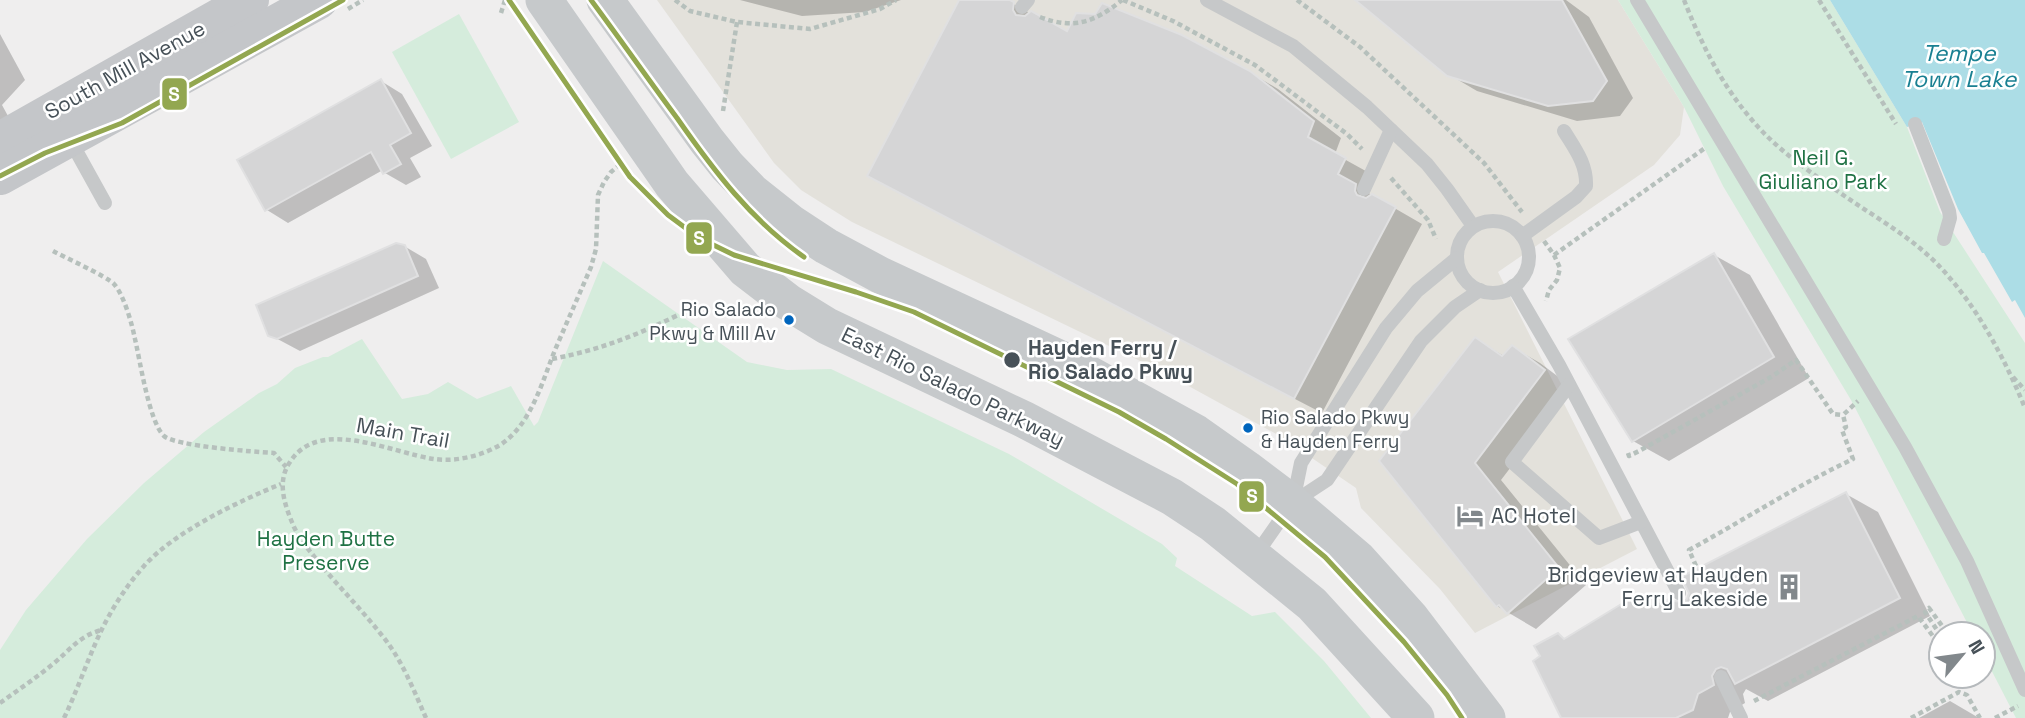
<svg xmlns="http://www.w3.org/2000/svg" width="2025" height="718" font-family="'Space Grotesk',sans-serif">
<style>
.commercial{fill:#e3e1db}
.green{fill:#d5ecdc}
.water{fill:#acdde6}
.shadow{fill:#0003}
.building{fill:#d5d5d6;stroke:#e0e0e1;stroke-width:2}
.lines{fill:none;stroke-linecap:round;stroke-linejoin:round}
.path{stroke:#b6c0bc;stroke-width:4.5;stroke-dasharray:5 3.5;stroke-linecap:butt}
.lane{stroke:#c6c8c9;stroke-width:14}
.secondary{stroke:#c6c9cb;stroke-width:37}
.primary{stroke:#c4c6c9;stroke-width:38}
.tram-1-casing{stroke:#fff;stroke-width:10}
.tram-1{stroke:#93a750;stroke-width:5}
.bus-dot{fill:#0065bd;stroke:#fff;stroke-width:2.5}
.stop-dot{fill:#475158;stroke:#fff;stroke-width:2.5}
.labels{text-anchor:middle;stroke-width:5;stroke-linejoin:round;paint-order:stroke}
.bus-label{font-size:19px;fill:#475158;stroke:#fff;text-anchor:end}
.street-label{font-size:21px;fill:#475158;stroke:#fff}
.park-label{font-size:21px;fill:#1f7244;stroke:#fff}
.stop-label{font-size:21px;font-weight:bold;fill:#475158;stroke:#fff;text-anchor:start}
.poi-label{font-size:21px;fill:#475158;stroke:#fff;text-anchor:start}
.water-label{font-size:23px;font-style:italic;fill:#1a8092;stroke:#fff}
.line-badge{stroke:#fff;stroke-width:2.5}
.badge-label{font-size:19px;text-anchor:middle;font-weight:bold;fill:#fff}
</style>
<rect width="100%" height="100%" fill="#efeeee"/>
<polygon class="commercial" points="657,0 1618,0 1684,107 1680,135 1654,165 1498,272 1637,549 1475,633 1440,589 1361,508 1356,488 1278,435 1163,372 852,222 801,190 774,163"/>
<g class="green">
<polygon points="1618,0 1830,0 1907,127 1940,212 2025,343 2025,718 2016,718 1983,654 1983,634 1973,634 1851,400 1723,186 1684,107"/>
<polygon points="459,14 519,122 451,159 392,52"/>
<polygon points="603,261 747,362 787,370 831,369 1009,454 1162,544 1177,558 1175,566 1252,616 1275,612 1324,661 1371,718 0,718 0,650 26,610 87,539 144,483 204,432 259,393 277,384 295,368 323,357 328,357 362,339 402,399 428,394 448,382 477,399 511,386 534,426 538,422"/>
</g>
<polygon class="water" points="1830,0 2025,0 2025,318 2015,300 2012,302 1984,253 1982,253 1958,209 1922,122 1907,127"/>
<g class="shadow">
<polygon points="740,0 901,0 865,12 802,16"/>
<polygon points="961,0 1006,0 1068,34 1249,72 1278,89 1341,138 1335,154 1373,175 1365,191 1422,224 1322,413 896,191"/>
<polygon points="1363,0 1566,0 1589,17 1633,98 1620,116 1577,121 1477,91 1448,74"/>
<polygon points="0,34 25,80 2,105 8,116 0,121"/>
<polygon points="381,81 402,94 432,146 410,158 421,177 406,185 385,173 383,170 288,223 267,210 239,161"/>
<polygon points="404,246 426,259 439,288 300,351 270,335"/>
<polygon points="1714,255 1750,275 1809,378 1669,461 1633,441"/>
<polygon points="1475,339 1504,356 1512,347 1540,363 1572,387 1501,480 1586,585 1536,629 1497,606 1382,461"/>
<polygon points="1846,494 1878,512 1930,616 1768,701 1746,689 1743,694 1745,703 1730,712 1728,718 1562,718 1558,635 1566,640 1654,609 1683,604"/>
<polygon points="1950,701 1979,718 1919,718"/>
</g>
<g class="building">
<polygon points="959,0 1010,0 1014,2 1013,10 1016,15 1025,16 1031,11 1067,31 1076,13 1095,14 1102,3 1182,35 1250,71 1314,121 1308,137 1346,158 1338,174 1356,184 1355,191 1357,195 1366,198 1372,194 1396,207 1294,399 867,176"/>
<polygon points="1355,0 1562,0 1607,81 1593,101 1548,106 1447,76"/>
<polygon points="381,79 411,133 390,145 401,164 383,174 371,152 265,211 237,160"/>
<polygon points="396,243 405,245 418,276 277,339 268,336 256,305"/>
<polygon points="1714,253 1774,357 1632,442 1568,339"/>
<polygon points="1475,337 1502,356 1512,345 1545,370 1475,463 1559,568 1507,614 1499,605 1496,607 1379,461"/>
<polygon points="1846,492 1900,598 1735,684 1727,669 1721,667 1716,669 1712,676 1714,685 1698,694 1693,710 1676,718 1561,718 1533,661 1540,656 1534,646 1558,633 1564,639 1628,600 1654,607 1671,598 1674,601 1683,602 1687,599 1689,593 1681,577"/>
</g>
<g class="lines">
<g class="path">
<polyline points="675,0 690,11 737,22 810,29 880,9 896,0"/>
<polyline points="1123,0 1173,21 1255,65 1347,134 1362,149"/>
<polyline points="1297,0 1360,47 1484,163 1522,212"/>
<path d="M1684,0c17,43 37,84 68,120 26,31 61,54 94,77 32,22 68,42 94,70 37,39 65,92 85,141"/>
<polyline points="1819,0 1896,124"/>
<polyline points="348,9 363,0"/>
<polyline points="501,13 505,0"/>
<path d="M1040,17c34,13 55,5 82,-17"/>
<polyline points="723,111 737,22"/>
<polyline points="1391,178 1428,220 1436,239"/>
<polyline points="1544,241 1554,255 1560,268 1557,280 1549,290 1546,301"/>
<path d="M53,251c11,6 55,26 61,33 10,11 18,40 21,55 5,21 14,83 29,97 11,10 92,16 110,17l12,14"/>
<polyline points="1554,255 1705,148"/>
<path d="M552,359c47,-9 83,-23 126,-44"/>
<polyline points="2013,377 2025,390"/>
<polyline points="1628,453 1629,456 1639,451 1771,377 1796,360 1833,414 1843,415"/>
<path d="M1696,566l-7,-16c55,-30 107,-64 164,-91l-11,-29 4,-3 -3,-12 15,-14"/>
<polyline points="1941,636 1925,612 1929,608 1948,634"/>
<polyline points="1754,701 1918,616 1941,647"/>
<path d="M0,703c18,-13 36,-25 53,-39 17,-14 27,-29 49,-34"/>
<path d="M64,718c14,-29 24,-60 38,-89 11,-22 25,-44 42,-63 30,-34 95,-65 137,-82"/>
<path d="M426,718c-12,-27 -23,-56 -42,-80 -18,-23 -39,-45 -59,-68 -11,-14 -23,-27 -31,-43 -9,-21 -18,-45 -4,-65 29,-46 102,-9 144,-3 22,3 47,-3 66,-14 31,-20 42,-63 55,-95 12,-28 24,-55 36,-83l5,-18 2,-54 6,-13 7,-10 12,-10"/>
<polyline points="1911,718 1959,692 1967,695 1980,718"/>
<polyline points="1995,718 2018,706"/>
</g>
<g class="lane">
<polyline points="1207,0 1293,46 1367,107 1427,164 1447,189 1473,226"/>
<polyline points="1637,0 1905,447 1967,561 2025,690"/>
<polyline points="1022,7 1028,0"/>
<polyline points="1915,124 1949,211 1950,218 1944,239"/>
<polyline points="69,138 105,203"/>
<polyline points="1364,189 1391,130"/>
<circle cx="1493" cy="257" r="36"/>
<path d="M1522,236l54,-39 10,-11c1,-22 -11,-37 -22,-55"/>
<polyline points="1513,286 1559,365 1679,593"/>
<polyline points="1569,385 1512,462 1599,538 1641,522"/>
<polyline points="1293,502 1301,463 1386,328 1417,291 1457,258"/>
<polyline points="1255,556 1292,503 1327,480 1421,341 1455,307 1480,290"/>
<polyline points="1721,677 1741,718"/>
</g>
<g class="secondary">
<polyline points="544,0 672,184 745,269 788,302 827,326 1023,419 1172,497 1213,524 1312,604 1416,718"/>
<polyline points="605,0 707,141 727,166 752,192 791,223 826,246 880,275 1065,361 1196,433 1247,469 1292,503 1358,559 1410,617 1487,718"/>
</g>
<g class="primary">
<polyline points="0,141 250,0"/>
<polyline points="0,176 319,0"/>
</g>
<g class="tram-1-casing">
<g id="tram-1">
<polyline points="509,0 630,177 668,215 699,238 734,255 856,292 914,312 1119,412 1166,439 1237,484 1325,557 1404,642 1447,695 1462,718"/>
<path d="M591,0c29,39 57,79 86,118 37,53 74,102 127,139"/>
<polyline points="0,176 45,153 122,123 343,0"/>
</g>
</g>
<use href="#tram-1" class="tram-1"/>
</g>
<defs>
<g id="hotel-bare" transform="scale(2.1)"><path d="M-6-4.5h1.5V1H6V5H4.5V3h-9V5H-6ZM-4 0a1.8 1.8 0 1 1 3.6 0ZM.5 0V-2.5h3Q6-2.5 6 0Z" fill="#82888c" stroke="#fff" stroke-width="2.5" paint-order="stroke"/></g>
<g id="building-bare" transform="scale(2.1)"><path d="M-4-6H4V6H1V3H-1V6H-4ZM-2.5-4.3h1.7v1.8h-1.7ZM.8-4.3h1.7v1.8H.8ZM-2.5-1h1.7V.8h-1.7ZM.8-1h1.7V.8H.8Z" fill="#82888c" stroke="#fff" stroke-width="2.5" paint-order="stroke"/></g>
</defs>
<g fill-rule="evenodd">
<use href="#hotel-bare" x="1470" y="516"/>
<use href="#building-bare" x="1789" y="587"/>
</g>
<g class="bus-dot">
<circle cx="789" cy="320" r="6"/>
<circle cx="1248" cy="428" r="6"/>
</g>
<circle class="stop-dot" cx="1012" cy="360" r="9"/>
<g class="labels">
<g class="bus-label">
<text x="776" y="316">Rio Salado<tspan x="776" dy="24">Pkwy &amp; Mill Av</tspan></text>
<text x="1261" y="424" text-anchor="start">Rio Salado Pkwy<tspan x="1261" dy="24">&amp; Hayden Ferry</tspan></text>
</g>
<g class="street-label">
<text transform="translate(125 70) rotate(-29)" y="7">South Mill Avenue</text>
<text transform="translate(953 387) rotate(26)" y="7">East Rio Salado Parkway</text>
<text transform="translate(403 433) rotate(10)" y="7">Main Trail</text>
</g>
<g class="park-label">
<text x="1823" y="165">Neil G.<tspan x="1823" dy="24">Giuliano Park</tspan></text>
<text x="326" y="546">Hayden Butte<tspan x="326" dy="24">Preserve</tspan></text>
</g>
<g class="stop-label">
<text x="1028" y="355">Hayden Ferry /<tspan x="1028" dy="24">Rio Salado Pkwy</tspan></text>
</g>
<g class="poi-label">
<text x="1491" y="523">AC Hotel</text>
<text x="1768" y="582" text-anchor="end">Bridgeview at Hayden<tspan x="1768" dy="24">Ferry Lakeside</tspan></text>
</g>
<g class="water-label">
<text x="1959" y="61">Tempe<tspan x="1959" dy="26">Town Lake</tspan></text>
</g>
</g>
<g class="line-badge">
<rect x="161" y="77" width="27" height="34" rx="7" fill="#93a750"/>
<rect x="685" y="221" width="28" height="34" rx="7" fill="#93a750"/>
<rect x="1238" y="480" width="27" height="33" rx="7" fill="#93a750"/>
</g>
<g class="badge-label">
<text x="174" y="101">S</text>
<text x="699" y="245">S</text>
<text x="1252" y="503">S</text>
</g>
<g transform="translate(1962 655) rotate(61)"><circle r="33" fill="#ffffff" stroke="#b5b9bc" stroke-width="2"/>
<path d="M0-5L12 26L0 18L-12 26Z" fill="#82888c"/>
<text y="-10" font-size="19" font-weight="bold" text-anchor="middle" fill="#475158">N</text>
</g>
</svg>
